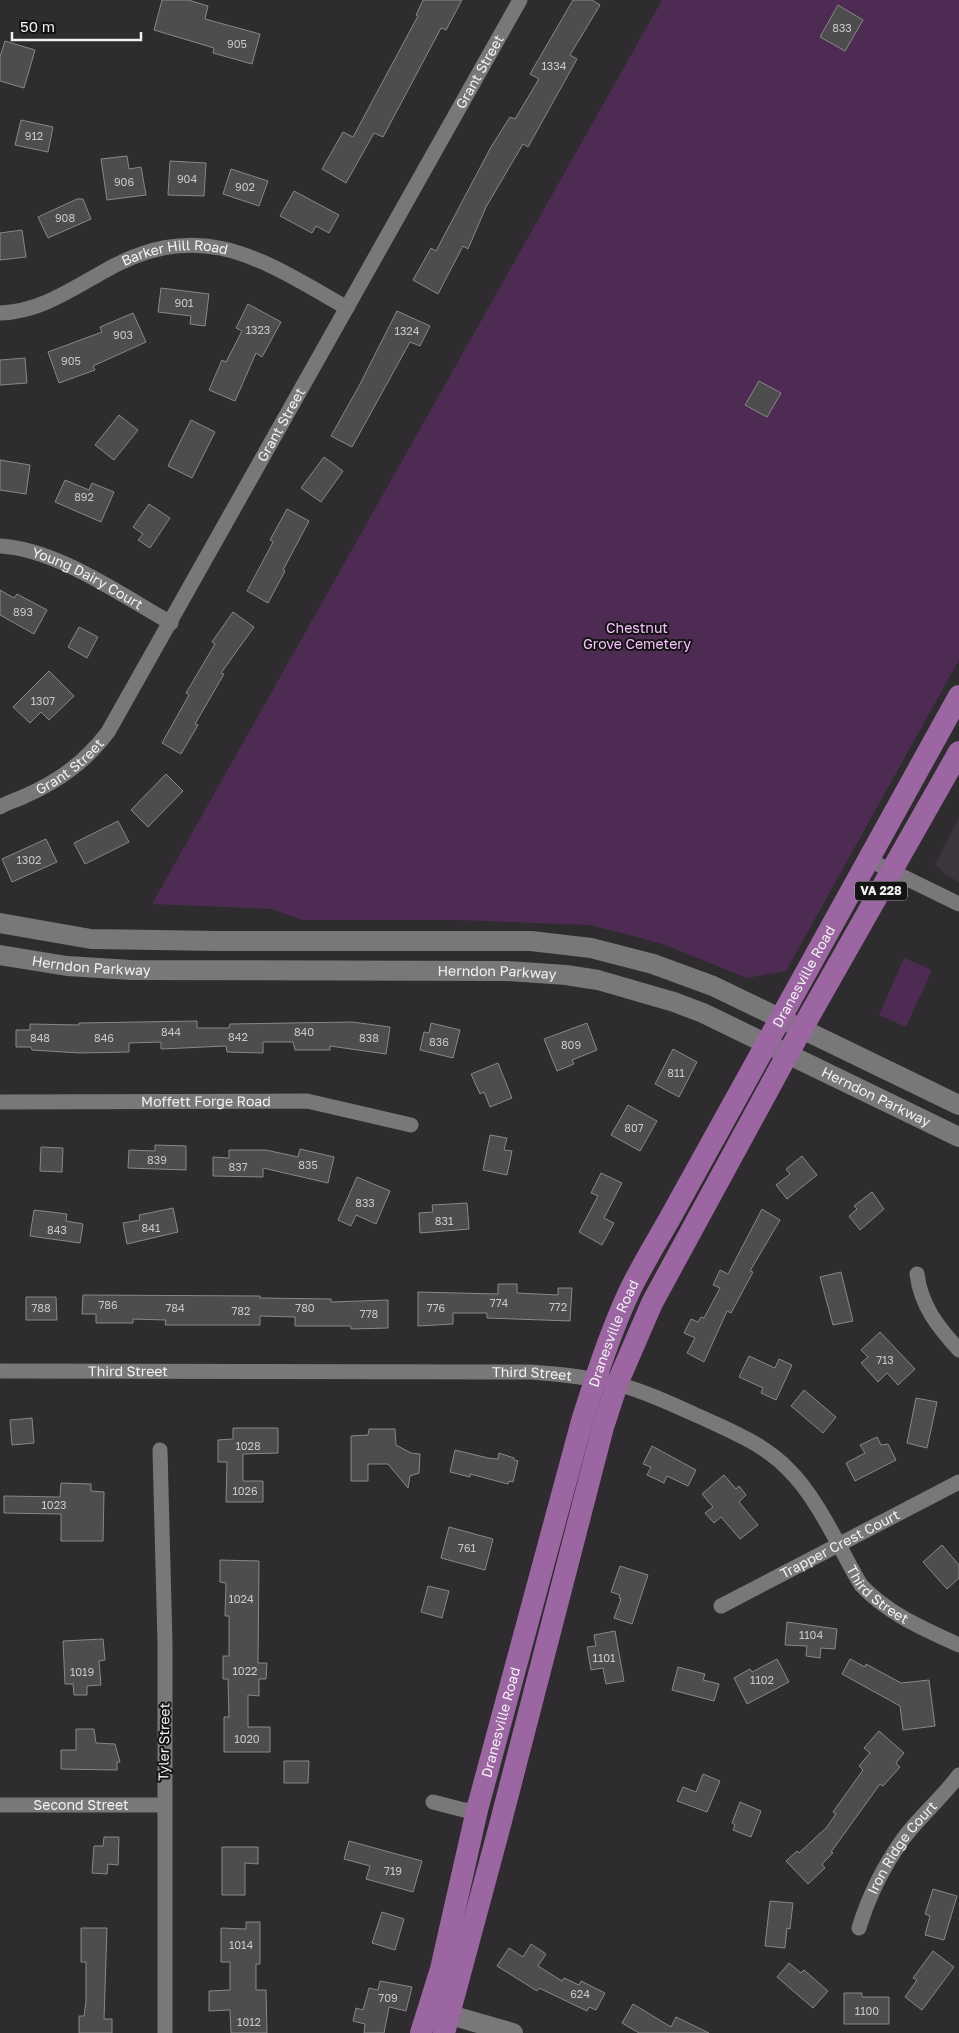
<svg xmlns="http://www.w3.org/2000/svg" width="959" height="2033" font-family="'Golos Text',sans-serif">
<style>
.built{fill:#3b353c}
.green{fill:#4e2b53}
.building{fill:#4e4c4e;stroke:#898789}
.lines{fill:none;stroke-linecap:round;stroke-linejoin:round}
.street{stroke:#7a777a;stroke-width:15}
.secondary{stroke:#7a777a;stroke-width:20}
.primary{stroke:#9c66a3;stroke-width:22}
.labels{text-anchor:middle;stroke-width:4;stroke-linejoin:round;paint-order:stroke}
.number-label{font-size:11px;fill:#c9c7c9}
.shield{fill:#151415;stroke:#b0aeb0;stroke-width:1}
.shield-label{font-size:12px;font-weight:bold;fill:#f2f0f2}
.street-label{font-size:14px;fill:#f2f0f2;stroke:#151415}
.park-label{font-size:14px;fill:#f8c0ff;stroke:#151415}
</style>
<rect width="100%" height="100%" fill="#2e2c2e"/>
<polygon class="built" points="959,818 959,882 946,875 935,864"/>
<g class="green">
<polygon points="662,0 959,0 959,660 786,971 747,978 663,944 590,925 456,920 302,920 272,909 152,904"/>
<polygon points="904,958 932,970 906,1027 879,1015"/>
</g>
<g class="building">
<polygon points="162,0 188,0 208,6 205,19 260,34 252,64 213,53 214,48 154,30"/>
<polygon points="423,0 462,0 446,30 441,28 383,137 374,133 346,183 322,169 343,132 353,137 418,16 416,15"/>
<polygon points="573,0 592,0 600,5 570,55 577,59 528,147 523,144 486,207 468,249 463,246 438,294 413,280 431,248 436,251 491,147 510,117 515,119 539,79 530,74"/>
<polygon points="838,5 863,20 845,51 820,37"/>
<polygon points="5,41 35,50 24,88 0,81 0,57"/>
<polygon points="21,120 53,127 48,152 15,145"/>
<polygon points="127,156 129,169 141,167 146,195 107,200 101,159"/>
<polygon points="170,161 206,163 204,196 168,195"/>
<polygon points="231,169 268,181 259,206 223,194"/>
<polygon points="294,191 339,215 329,233 316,226 312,233 280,216"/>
<polygon points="77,199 83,199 91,219 48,238 38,217"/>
<polygon points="22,230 26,257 0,260 0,233"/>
<polygon points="161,288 209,294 205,326 190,324 191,316 158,312"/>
<polygon points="248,304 281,322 262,357 256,353 235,401 209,390 222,360 226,362 242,331 236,328"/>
<polygon points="397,311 430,326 420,346 410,342 352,447 331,436 359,386"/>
<polygon points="133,313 146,342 93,366 95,370 59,383 48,352 102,332 100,327"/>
<polygon points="25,358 27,383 0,385 0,360"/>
<polygon points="759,381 781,393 767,417 745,405"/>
<polygon points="119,415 138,430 114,460 95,445"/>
<polygon points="191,420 215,432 192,478 168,466"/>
<polygon points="324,457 343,471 321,502 301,488"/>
<polygon points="0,460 30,465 26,494 0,490"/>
<polygon points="65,480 89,490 92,483 114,492 101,522 55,502"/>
<polygon points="149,504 170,518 150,548 138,540 143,534 133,527"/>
<polygon points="287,509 309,521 283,570 285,571 268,603 247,591 273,542 270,540"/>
<polygon points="0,590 14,598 17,594 47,610 34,634 0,615"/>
<polygon points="233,612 254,627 221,673 224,674 195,724 198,725 181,754 162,743 189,695 186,693 215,644 212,642"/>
<polygon points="79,627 98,637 87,658 68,647"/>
<polygon points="49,671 74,696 49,720 41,712 30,723 13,707"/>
<polygon points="166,774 183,791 148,827 131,810"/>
<polygon points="118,821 129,842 85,864 74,843"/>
<polygon points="46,839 57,862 12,882 2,859"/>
<polygon points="197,1021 197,1028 229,1028 230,1024 352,1022 390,1027 386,1054 330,1046 330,1050 295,1050 293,1042 263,1042 263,1053 227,1052 226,1046 161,1049 161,1042 129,1043 129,1052 80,1053 32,1050 31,1047 16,1047 16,1030 30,1030 30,1024 79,1025 79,1023"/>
<polygon points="431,1023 460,1030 453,1058 420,1050 424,1032 429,1033"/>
<polygon points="587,1023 597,1050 572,1060 574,1064 557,1071 544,1039"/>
<polygon points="673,1049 697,1062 679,1097 655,1084"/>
<polygon points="498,1063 512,1098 490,1107 484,1092 480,1094 471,1074"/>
<polygon points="628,1105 657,1121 640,1151 611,1135"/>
<polygon points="490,1135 507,1138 504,1150 512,1151 507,1175 483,1170"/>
<polygon points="155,1145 186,1146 186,1170 128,1168 129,1150 155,1151"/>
<polygon points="41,1147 63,1148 62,1172 40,1171"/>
<polygon points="300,1149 334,1157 328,1183 263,1168 263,1177 213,1176 213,1157 229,1158 229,1150 266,1150 298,1157"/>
<polygon points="802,1156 817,1175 787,1199 776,1185 790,1174 786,1169"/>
<polygon points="601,1173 622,1183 604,1218 614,1223 602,1245 579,1232 598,1196 591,1193"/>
<polygon points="357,1177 390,1191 376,1224 356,1215 351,1226 338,1220"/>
<polygon points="872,1192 884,1209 860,1230 849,1216 857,1209 854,1206"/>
<polygon points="467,1203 469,1229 420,1233 419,1213 433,1212 432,1205"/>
<polygon points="173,1208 178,1232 127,1244 123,1223 140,1220 139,1215"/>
<polygon points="762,1209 780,1220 750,1271 753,1272 731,1313 727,1311 704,1362 687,1353 695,1338 684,1333 691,1319 698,1322 701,1317 704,1318 720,1288 713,1285 720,1270 728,1274"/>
<polygon points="34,1210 67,1214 66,1221 83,1224 80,1243 30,1236"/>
<polygon points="841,1272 853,1321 833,1325 820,1277"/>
<polygon points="498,1284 517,1284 517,1293 558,1295 558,1288 572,1288 570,1321 487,1318 487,1313 453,1313 453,1324 418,1326 418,1292 498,1294"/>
<polygon points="83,1295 260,1296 260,1298 331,1299 331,1302 388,1300 388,1328 351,1329 351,1326 295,1326 295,1317 260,1316 260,1325 165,1325 166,1320 133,1319 133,1323 96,1323 96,1314 82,1314"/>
<polygon points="26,1297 56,1297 57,1320 26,1320"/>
<polygon points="880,1332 915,1369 898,1385 887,1373 878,1382 861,1363 868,1357 861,1350"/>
<polygon points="749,1356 775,1368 779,1359 792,1365 776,1400 761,1393 763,1388 739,1377"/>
<polygon points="804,1390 836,1417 823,1433 791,1406"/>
<polygon points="916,1398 937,1402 927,1448 907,1443"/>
<polygon points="32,1418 34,1443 12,1445 10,1420"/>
<polygon points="233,1428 278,1428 278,1453 243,1454 243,1481 263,1481 263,1502 226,1502 227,1462 218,1462 218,1440 233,1439"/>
<polygon points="369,1429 395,1429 396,1445 411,1453 420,1454 419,1473 410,1476 408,1488 388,1464 368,1464 368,1481 351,1481 351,1436 368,1435"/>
<polygon points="877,1437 881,1445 888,1444 896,1460 855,1481 846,1463 865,1453 860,1445"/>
<polygon points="652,1446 696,1470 688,1486 667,1476 664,1483 647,1475 651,1467 643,1464"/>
<polygon points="455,1450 488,1458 498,1459 499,1453 514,1458 514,1460 518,1461 513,1482 509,1481 508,1484 470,1474 470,1477 450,1472"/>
<polygon points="724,1475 736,1489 739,1486 746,1495 739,1502 758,1525 740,1539 721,1517 714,1523 705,1513 713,1507 702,1494"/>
<polygon points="61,1483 91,1484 91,1491 104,1492 103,1541 61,1541 61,1514 4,1513 4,1496 60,1497"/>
<polygon points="449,1527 493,1539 485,1570 441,1558"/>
<polygon points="942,1545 959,1565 959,1578 947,1589 923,1562"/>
<polygon points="220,1560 259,1561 258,1663 267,1663 266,1679 259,1679 259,1696 248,1695 248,1727 270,1727 270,1752 224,1752 224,1717 229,1717 228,1679 223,1679 223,1656 229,1656 229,1616 225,1616 226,1583 220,1582"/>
<polygon points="620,1566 648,1575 632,1624 614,1618 621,1599 619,1598 620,1595 611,1592"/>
<polygon points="428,1586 449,1591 442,1618 421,1612"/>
<polygon points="787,1622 837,1629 835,1649 821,1648 820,1658 806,1656 807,1646 785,1645"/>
<polygon points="615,1631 624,1681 606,1684 603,1668 591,1670 587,1647 596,1646 594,1635"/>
<polygon points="103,1639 105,1660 99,1661 101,1685 87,1686 87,1695 74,1695 73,1684 65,1684 63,1641"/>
<polygon points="777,1659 789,1682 747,1704 734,1678 750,1669 752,1672"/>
<polygon points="850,1659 865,1667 866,1664 901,1683 929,1680 935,1726 903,1730 900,1706 842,1674"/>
<polygon points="678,1667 705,1674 703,1680 719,1684 714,1701 672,1690"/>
<polygon points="76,1729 94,1729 96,1743 115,1744 120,1762 117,1762 117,1770 61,1769 61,1750 76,1750"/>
<polygon points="879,1731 904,1753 896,1763 900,1767 883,1786 880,1784 831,1852 833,1853 822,1864 825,1868 808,1884 786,1861 797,1851 799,1853 826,1828 836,1814 833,1812 863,1770 859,1766 870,1753 864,1748"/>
<polygon points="284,1761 309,1761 308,1783 284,1783"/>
<polygon points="703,1774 720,1781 707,1812 677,1801 683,1787 696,1792"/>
<polygon points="740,1802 761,1811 751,1837 733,1830 735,1825 732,1823"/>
<polygon points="104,1837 119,1837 118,1865 108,1864 107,1874 92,1873 94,1846 103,1846"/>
<polygon points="349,1841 422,1861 413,1892 366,1879 370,1866 344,1859"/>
<polygon points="222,1847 258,1847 258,1864 245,1863 245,1895 222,1895"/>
<polygon points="933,1889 957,1896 944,1940 925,1935 930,1916 925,1914"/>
<polygon points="770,1901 793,1903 790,1929 787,1928 785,1948 765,1946"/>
<polygon points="382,1912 404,1919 395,1950 372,1943"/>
<polygon points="246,1922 260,1922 260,1964 256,1964 256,1990 266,1990 267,2033 231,2033 230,2010 209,2011 209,1991 230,1990 230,1962 221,1962 221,1928 246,1929"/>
<polygon points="81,1928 107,1928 104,2019 112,2019 112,2033 79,2033 79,2016 84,2016 86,2001 86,1962 81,1962"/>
<polygon points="531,1944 546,1954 538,1966 562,1981 564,1978 579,1985 581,1981 605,1993 596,2010 589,2007 587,2011 539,1988 537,1991 497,1966 509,1948 523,1957"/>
<polygon points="933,1951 954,1967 922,2010 905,1997 917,1980 913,1978"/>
<polygon points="789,1963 801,1973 804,1970 828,1991 813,2008 777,1977"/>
<polygon points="380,1981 412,1987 406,2011 389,2007 384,2033 364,2033 365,2024 353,2021 356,2008 363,2010 369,1988 378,1990"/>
<polygon points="844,1993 862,1993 862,1997 889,1997 889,2024 844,2024"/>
<polygon points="633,2004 671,2027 676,2017 709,2033 639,2033 622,2023"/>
</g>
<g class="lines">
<g class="street">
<path id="s1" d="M0,313c38,-1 69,-22 101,-40 99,-58 159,-15 246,35"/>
<path id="s2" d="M0,546c57,3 121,49 171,77"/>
<path id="s3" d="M0,807c8,-5 17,-7 25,-11 34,-15 60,-34 83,-64l412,-732"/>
<polyline points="869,860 959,904"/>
<path id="s4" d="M0,1102l307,-1 104,24"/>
<path d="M917,1274c4,32 21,53 42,76"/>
<path id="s5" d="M0,1371l530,1c30,2 58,5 87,12 30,8 59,22 88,35 30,14 60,26 84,51 30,30 50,78 72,115 27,29 63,44 98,60"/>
<polyline points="160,1450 165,1644 165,2033"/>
<path id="s6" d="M721,1606l238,-124"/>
<polyline points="433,1802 464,1810 477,1810"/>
<path id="s7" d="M0,1805h164"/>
<path id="s8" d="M859,1928c10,-33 24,-61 44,-89 17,-23 39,-41 56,-64"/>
</g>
<g class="secondary">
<polyline points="0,923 91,939 219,941 531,941 591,948 653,964 713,986 959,1105"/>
<path id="s9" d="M0,955l67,11 64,4 376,1 59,4 32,5 76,22 29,11 256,124"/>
<polyline points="433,2010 513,2033"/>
</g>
<g class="primary">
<path id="s10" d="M421,2033l20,-64 36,-159 105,-389c14,-44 29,-91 49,-133 12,-24 26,-47 39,-70l289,-522"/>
<polyline points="444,2033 500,1825 603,1427 617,1384 652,1303 787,1055 959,752"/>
</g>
</g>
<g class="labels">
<g class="number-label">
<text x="842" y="32">833</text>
<text x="237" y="48">905</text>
<text x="554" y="70">1334</text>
<text x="34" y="140">912</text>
<text x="187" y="183">904</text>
<text x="124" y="186">906</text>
<text x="245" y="191">902</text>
<text x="65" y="222">908</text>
<text x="184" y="307">901</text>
<text x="258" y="334">1323</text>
<text x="407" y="335">1324</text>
<text x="123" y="339">903</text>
<text x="71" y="365">905</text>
<text x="84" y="501">892</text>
<text x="23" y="616">893</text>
<text x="43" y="705">1307</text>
<text x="29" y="864">1302</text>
<text x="171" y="1036">844</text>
<text x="304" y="1036">840</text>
<text x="238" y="1041">842</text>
<text x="40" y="1042">848</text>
<text x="104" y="1042">846</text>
<text x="369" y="1042">838</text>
<text x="439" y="1046">836</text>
<text x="571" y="1049">809</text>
<text x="676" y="1077">811</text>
<text x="634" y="1132">807</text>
<text x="157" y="1164">839</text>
<text x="308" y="1169">835</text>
<text x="238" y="1171">837</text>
<text x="365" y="1207">833</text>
<text x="444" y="1225">831</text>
<text x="151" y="1232">841</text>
<text x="57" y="1234">843</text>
<text x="499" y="1307">774</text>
<text x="108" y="1309">786</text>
<text x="558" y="1311">772</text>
<text x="41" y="1312">788</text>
<text x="175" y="1312">784</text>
<text x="305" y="1312">780</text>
<text x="436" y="1312">776</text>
<text x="241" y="1315">782</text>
<text x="369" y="1318">778</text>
<text x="885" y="1364">713</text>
<text x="248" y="1450">1028</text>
<text x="245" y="1495">1026</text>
<text x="54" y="1509">1023</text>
<text x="467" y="1552">761</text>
<text x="241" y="1603">1024</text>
<text x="811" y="1639">1104</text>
<text x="604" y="1662">1101</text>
<text x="245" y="1675">1022</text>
<text x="82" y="1676">1019</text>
<text x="762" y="1684">1102</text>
<text x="247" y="1743">1020</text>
<text x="393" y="1875">719</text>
<text x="241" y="1949">1014</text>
<text x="580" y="1998">624</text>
<text x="388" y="2002">709</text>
<text x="867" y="2015">1100</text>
<text x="249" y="2026">1012</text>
</g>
<rect class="shield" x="855" y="881.5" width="52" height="19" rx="4"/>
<g class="shield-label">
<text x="881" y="895">VA 228</text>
</g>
<g class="street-label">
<text dy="5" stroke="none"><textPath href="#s3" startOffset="891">Grant Street</textPath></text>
<text dy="5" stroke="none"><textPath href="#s1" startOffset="188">Barker Hill Road</textPath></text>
<text dy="5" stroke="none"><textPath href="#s3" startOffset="486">Grant Street</textPath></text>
<text dy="5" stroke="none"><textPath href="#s2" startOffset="94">Young Dairy Court</textPath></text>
<text dy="5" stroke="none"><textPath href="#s3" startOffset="81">Grant Street</textPath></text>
<text dy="5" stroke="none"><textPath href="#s9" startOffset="92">Herndon Parkway</textPath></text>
<text dy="5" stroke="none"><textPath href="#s9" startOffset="498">Herndon Parkway</textPath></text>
<text dy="5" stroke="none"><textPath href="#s10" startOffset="1131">Dranesville Road</textPath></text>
<text dy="5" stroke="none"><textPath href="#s9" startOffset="902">Herndon Parkway</textPath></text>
<text dy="5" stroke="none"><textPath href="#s4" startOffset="206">Moffett Forge Road</textPath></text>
<text dy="5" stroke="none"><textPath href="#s10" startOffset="726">Dranesville Road</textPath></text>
<text dy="5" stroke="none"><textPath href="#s5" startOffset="128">Third Street</textPath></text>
<text dy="5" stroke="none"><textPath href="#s5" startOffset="532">Third Street</textPath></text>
<text dy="5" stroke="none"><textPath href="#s6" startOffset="134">Trapper Crest Court</textPath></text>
<text dy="5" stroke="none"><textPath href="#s5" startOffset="966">Third Street</textPath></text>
<text dy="5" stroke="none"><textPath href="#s10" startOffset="321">Dranesville Road</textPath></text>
<text transform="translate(164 1742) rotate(-89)" y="5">Tyler Street</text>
<text dy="5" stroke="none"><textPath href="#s7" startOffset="81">Second Street</textPath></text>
<text dy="5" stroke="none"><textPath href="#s8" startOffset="92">Iron Ridge Court</textPath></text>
</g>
<g class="park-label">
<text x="637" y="633">Chestnut<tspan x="637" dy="16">Grove Cemetery</tspan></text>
</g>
</g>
<path d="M12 32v8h129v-8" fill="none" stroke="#f2f0f2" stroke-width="2.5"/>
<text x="20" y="32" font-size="15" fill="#f2f0f2" stroke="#151415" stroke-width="4" paint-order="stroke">50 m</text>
</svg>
